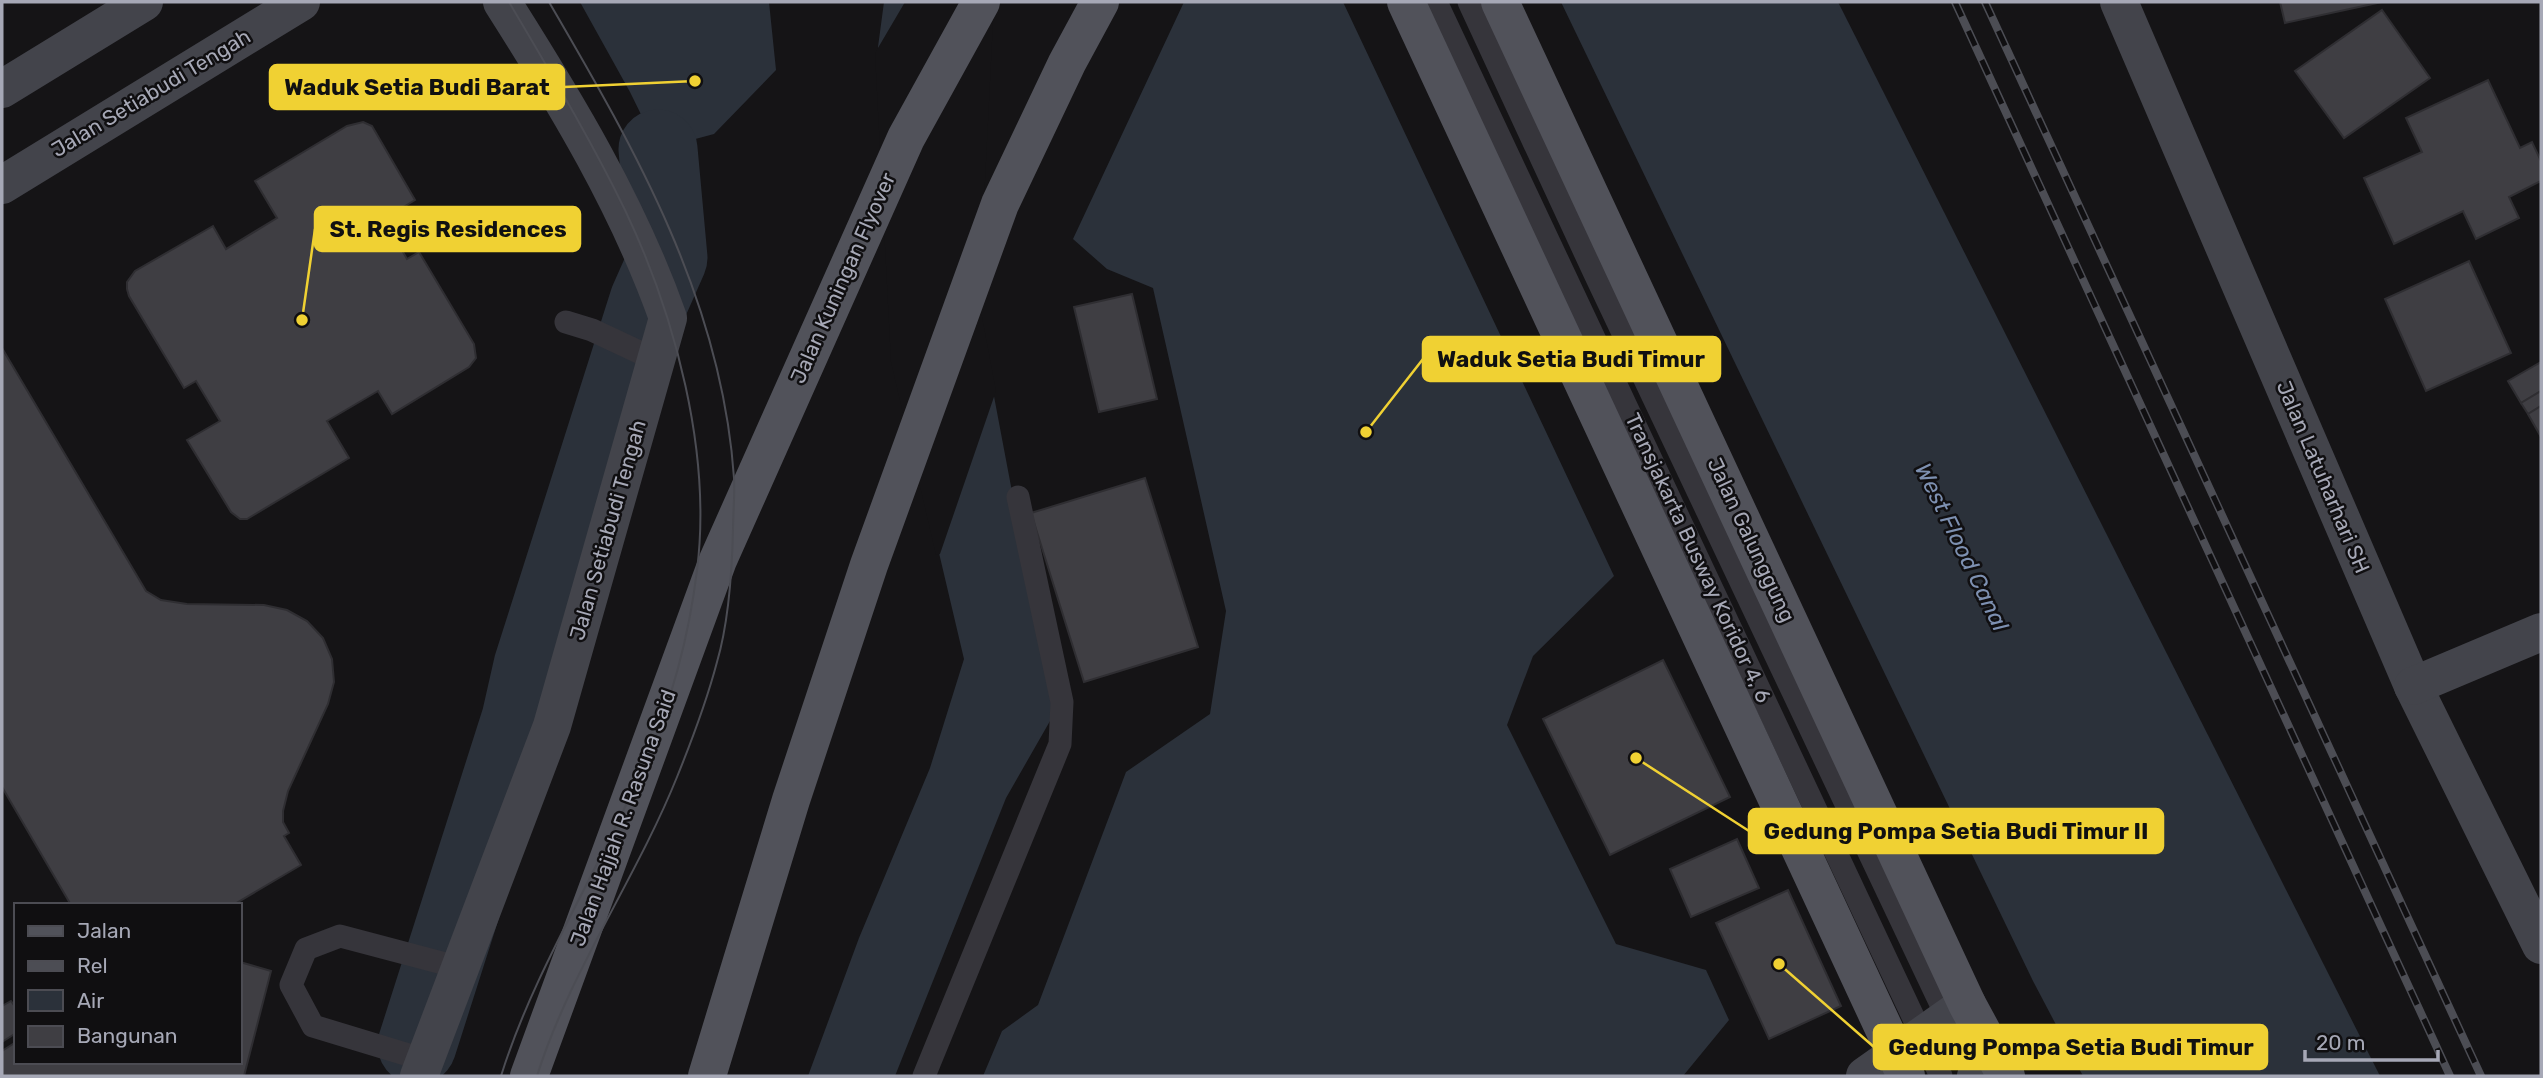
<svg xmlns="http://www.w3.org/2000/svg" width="2543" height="1078" font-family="Rubik,sans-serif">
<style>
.water{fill:#2b313a}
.pier{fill:#151416}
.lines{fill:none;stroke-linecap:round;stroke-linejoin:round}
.river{stroke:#2b313a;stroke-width:79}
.building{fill:#3f3e43;stroke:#2f2e32;stroke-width:2}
.lane{stroke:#36353b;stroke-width:23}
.secondary{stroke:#43444b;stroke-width:38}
.primary{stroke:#51525a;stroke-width:38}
.tram{stroke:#4c4d54;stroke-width:2}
.rail-casing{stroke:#4c4d54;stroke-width:8}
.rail{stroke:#100f11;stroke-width:5;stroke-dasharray:16;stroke-linecap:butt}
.labels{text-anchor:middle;stroke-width:5;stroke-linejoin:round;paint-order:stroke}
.street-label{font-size:21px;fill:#a6a8b6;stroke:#100f11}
.water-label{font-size:23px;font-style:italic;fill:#7d90b1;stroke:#100f11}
.leader{fill:none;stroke:#f0d133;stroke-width:2.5}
.callout-dot{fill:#f0d133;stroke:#100f11;stroke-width:2.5}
.callout{fill:#f0d133;stroke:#f0d133;stroke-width:2.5}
.callout-label{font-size:23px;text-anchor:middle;font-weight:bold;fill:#111}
</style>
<rect width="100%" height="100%" fill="#151416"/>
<g class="water">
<polygon points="580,2 769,2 776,70 714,134 658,149 630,92"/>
<polygon points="884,2 991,2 976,301 1054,714 1006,798 895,1076 808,1076 859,938 930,768 964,659 894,362 878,47"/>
<polygon points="1184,2 1343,2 1614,576 1533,656 1507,725 1616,944 1706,970 1729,1020 1683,1076 983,1076 1002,1031 1038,1005 1126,772 1210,714 1226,611 1153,288 1107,269 1073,239"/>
<polygon points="1561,2 1838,2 2380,1076 2083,1076 2033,981"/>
</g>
<polygon class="pier" points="905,2 994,2 979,301 996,391 940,554 936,555 891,362 875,53"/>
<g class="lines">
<polyline class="river" points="417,1045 521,719 533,666 649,301 668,258 658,149"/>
</g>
<g class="building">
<polygon points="2280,2 2382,2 2285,23"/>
<polygon points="2382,10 2430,78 2344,138 2295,71"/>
<polygon points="2488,80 2520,148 2532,142 2541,161 2541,181 2509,197 2519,218 2476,239 2463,211 2394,244 2364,178 2422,152 2406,118"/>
<polygon points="363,122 372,126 415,200 384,219 407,259 419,252 474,344 476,358 469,367 392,414 378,391 327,421 349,458 247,519 240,519 231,512 187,440 220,421 196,381 184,388 129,296 127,289 127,282 135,271 213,226 226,249 277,218 255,181 347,126"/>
<polygon points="2469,261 2511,353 2426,391 2385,299"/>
<polygon points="1132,294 1157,399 1099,412 1074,307"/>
<polygon points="2,348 146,591 161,600 187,604 264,605 287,610 307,621 323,638 332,659 334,682 328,704 288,791 283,811 283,822 289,833 284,836 301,865 233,905 71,905 2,787"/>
<polygon points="2541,362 2541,391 2521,403 2508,381"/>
<polygon points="2541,391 2541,406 2528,414 2521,403"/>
<polygon points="2541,406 2541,437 2528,414"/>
<polygon points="1145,478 1198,647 1084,682 1031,513"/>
<polygon points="1663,660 1730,797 1610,855 1543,719"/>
<polygon points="1737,839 1759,888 1691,917 1670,869"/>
<polygon points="1788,890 1841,1006 1769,1039 1716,923"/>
<polygon points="240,962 271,971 244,1076 2,1076 2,1051 16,1042 16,1062 240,1062"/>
<polygon points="11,1001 16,1008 16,1033 2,1042 2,1006"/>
</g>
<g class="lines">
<g class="lane">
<polyline points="1436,2 1941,1076"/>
<polyline points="1469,2 1595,274 1975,1076"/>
<polyline points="566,322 592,330 656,360"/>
<polyline points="425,1060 313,1026 291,985 306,949 340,936 461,968"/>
<polyline points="924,1076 1060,744 1062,702 1018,497"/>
</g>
<g class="secondary">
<polyline points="2119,2 2413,686 2541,945"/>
<polyline points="2,89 144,2"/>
<polyline points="2,185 301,2"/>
<polyline points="2413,686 2541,632"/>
<path d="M419,1076l133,-350 116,-408c-40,-113 -102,-215 -166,-316"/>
<polyline points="1865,1076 1967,1004"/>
<polyline points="1976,1076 1998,1060"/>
</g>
<g class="primary">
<polyline points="1406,2 1906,1076"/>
<polyline points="1500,2 1967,1004 2006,1076"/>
<polyline points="529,1076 718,560 906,138 981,2"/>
<polyline points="707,1076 791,800 869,565 1000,204 1067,63 1100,2"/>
</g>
<g class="tram">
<path d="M501,1076c34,-109 99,-206 143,-311 27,-62 45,-128 53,-195 15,-117 -22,-255 -72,-360 -35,-72 -76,-140 -116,-208"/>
<path d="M537,1076c33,-105 99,-197 140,-299 15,-37 30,-77 40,-115 12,-41 15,-89 16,-132 0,-17 2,-35 1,-52 -12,-177 -98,-327 -185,-476"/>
</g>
<g class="rail-casing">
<g id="rail">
<polyline points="1955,2 2450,1076"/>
<polyline points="1985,2 2481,1076"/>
</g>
</g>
<use href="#rail" class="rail"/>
</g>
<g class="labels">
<g class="street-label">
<text transform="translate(151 93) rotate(-31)" y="7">Jalan Setiabudi Tengah</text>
<text transform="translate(843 278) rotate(-66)" y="7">Jalan Kuningan Flyover</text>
<text transform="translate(2323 477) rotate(67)" y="7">Jalan Latuharhari SH</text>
<text transform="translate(608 530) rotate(-74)" y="7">Jalan Setiabudi Tengah</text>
<text transform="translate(1751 540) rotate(65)" y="7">Jalan Galunggung</text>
<text transform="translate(1698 558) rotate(65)" y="7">Transjakarta Busway Koridor 4, 6</text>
<text transform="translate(623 818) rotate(-70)" y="7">Jalan Hajjah R. Rasuna Said</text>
</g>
<g class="water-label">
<text transform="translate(1962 547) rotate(64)" y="8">West Flood Canal</text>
</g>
</g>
<path class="leader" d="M695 81L564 87M302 320L315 229M1366 432L1423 359M1636 758L1749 831M1779 964L1874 1047"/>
<g class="callout-dot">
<circle cx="695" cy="81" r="7"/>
<circle cx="302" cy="320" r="7"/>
<circle cx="1366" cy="432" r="7"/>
<circle cx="1636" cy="758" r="7"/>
<circle cx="1779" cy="964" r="7"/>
</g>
<g class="callout">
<rect x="270" y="65" width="294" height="44" rx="7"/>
<rect x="315" y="207" width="265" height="44" rx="7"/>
<rect x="1423" y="337" width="297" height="44" rx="7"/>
<rect x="1749" y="809" width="414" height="44" rx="7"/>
<rect x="1874" y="1025" width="393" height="44" rx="7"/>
</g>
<g class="callout-label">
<text x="417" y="95">Waduk Setia Budi Barat</text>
<text x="448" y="237">St. Regis Residences</text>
<text x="1571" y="367">Waduk Setia Budi Timur</text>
<text x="1956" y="839">Gedung Pompa Setia Budi Timur II</text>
<text x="2071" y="1055">Gedung Pompa Setia Budi Timur</text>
</g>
<rect width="2543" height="1078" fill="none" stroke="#a6a8b6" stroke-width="7"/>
<rect x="14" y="903" width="228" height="161" fill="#100f11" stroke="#4c4c53" stroke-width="2"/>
<rect x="28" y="926" width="35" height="10" fill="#51525a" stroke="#4c4c53" stroke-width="2"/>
<text x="77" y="938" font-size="21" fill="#a6a8b6">Jalan</text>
<rect x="28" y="961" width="35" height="10" fill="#4c4d54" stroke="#4c4c53" stroke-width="2"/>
<text x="77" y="973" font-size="21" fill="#a6a8b6">Rel</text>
<rect x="28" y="990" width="35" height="21" fill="#2b313a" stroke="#4c4c53" stroke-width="2"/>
<text x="77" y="1008" font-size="21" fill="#a6a8b6">Air</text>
<rect x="28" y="1026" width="35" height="21" fill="#3f3e43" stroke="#4c4c53" stroke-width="2"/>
<text x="77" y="1043" font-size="21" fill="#a6a8b6">Bangunan</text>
<path d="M2305 1050v10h133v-10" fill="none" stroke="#a6a8b6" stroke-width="3.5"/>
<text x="2316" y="1050" font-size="21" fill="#a6a8b6" stroke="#100f11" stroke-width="5" paint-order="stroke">20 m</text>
</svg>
